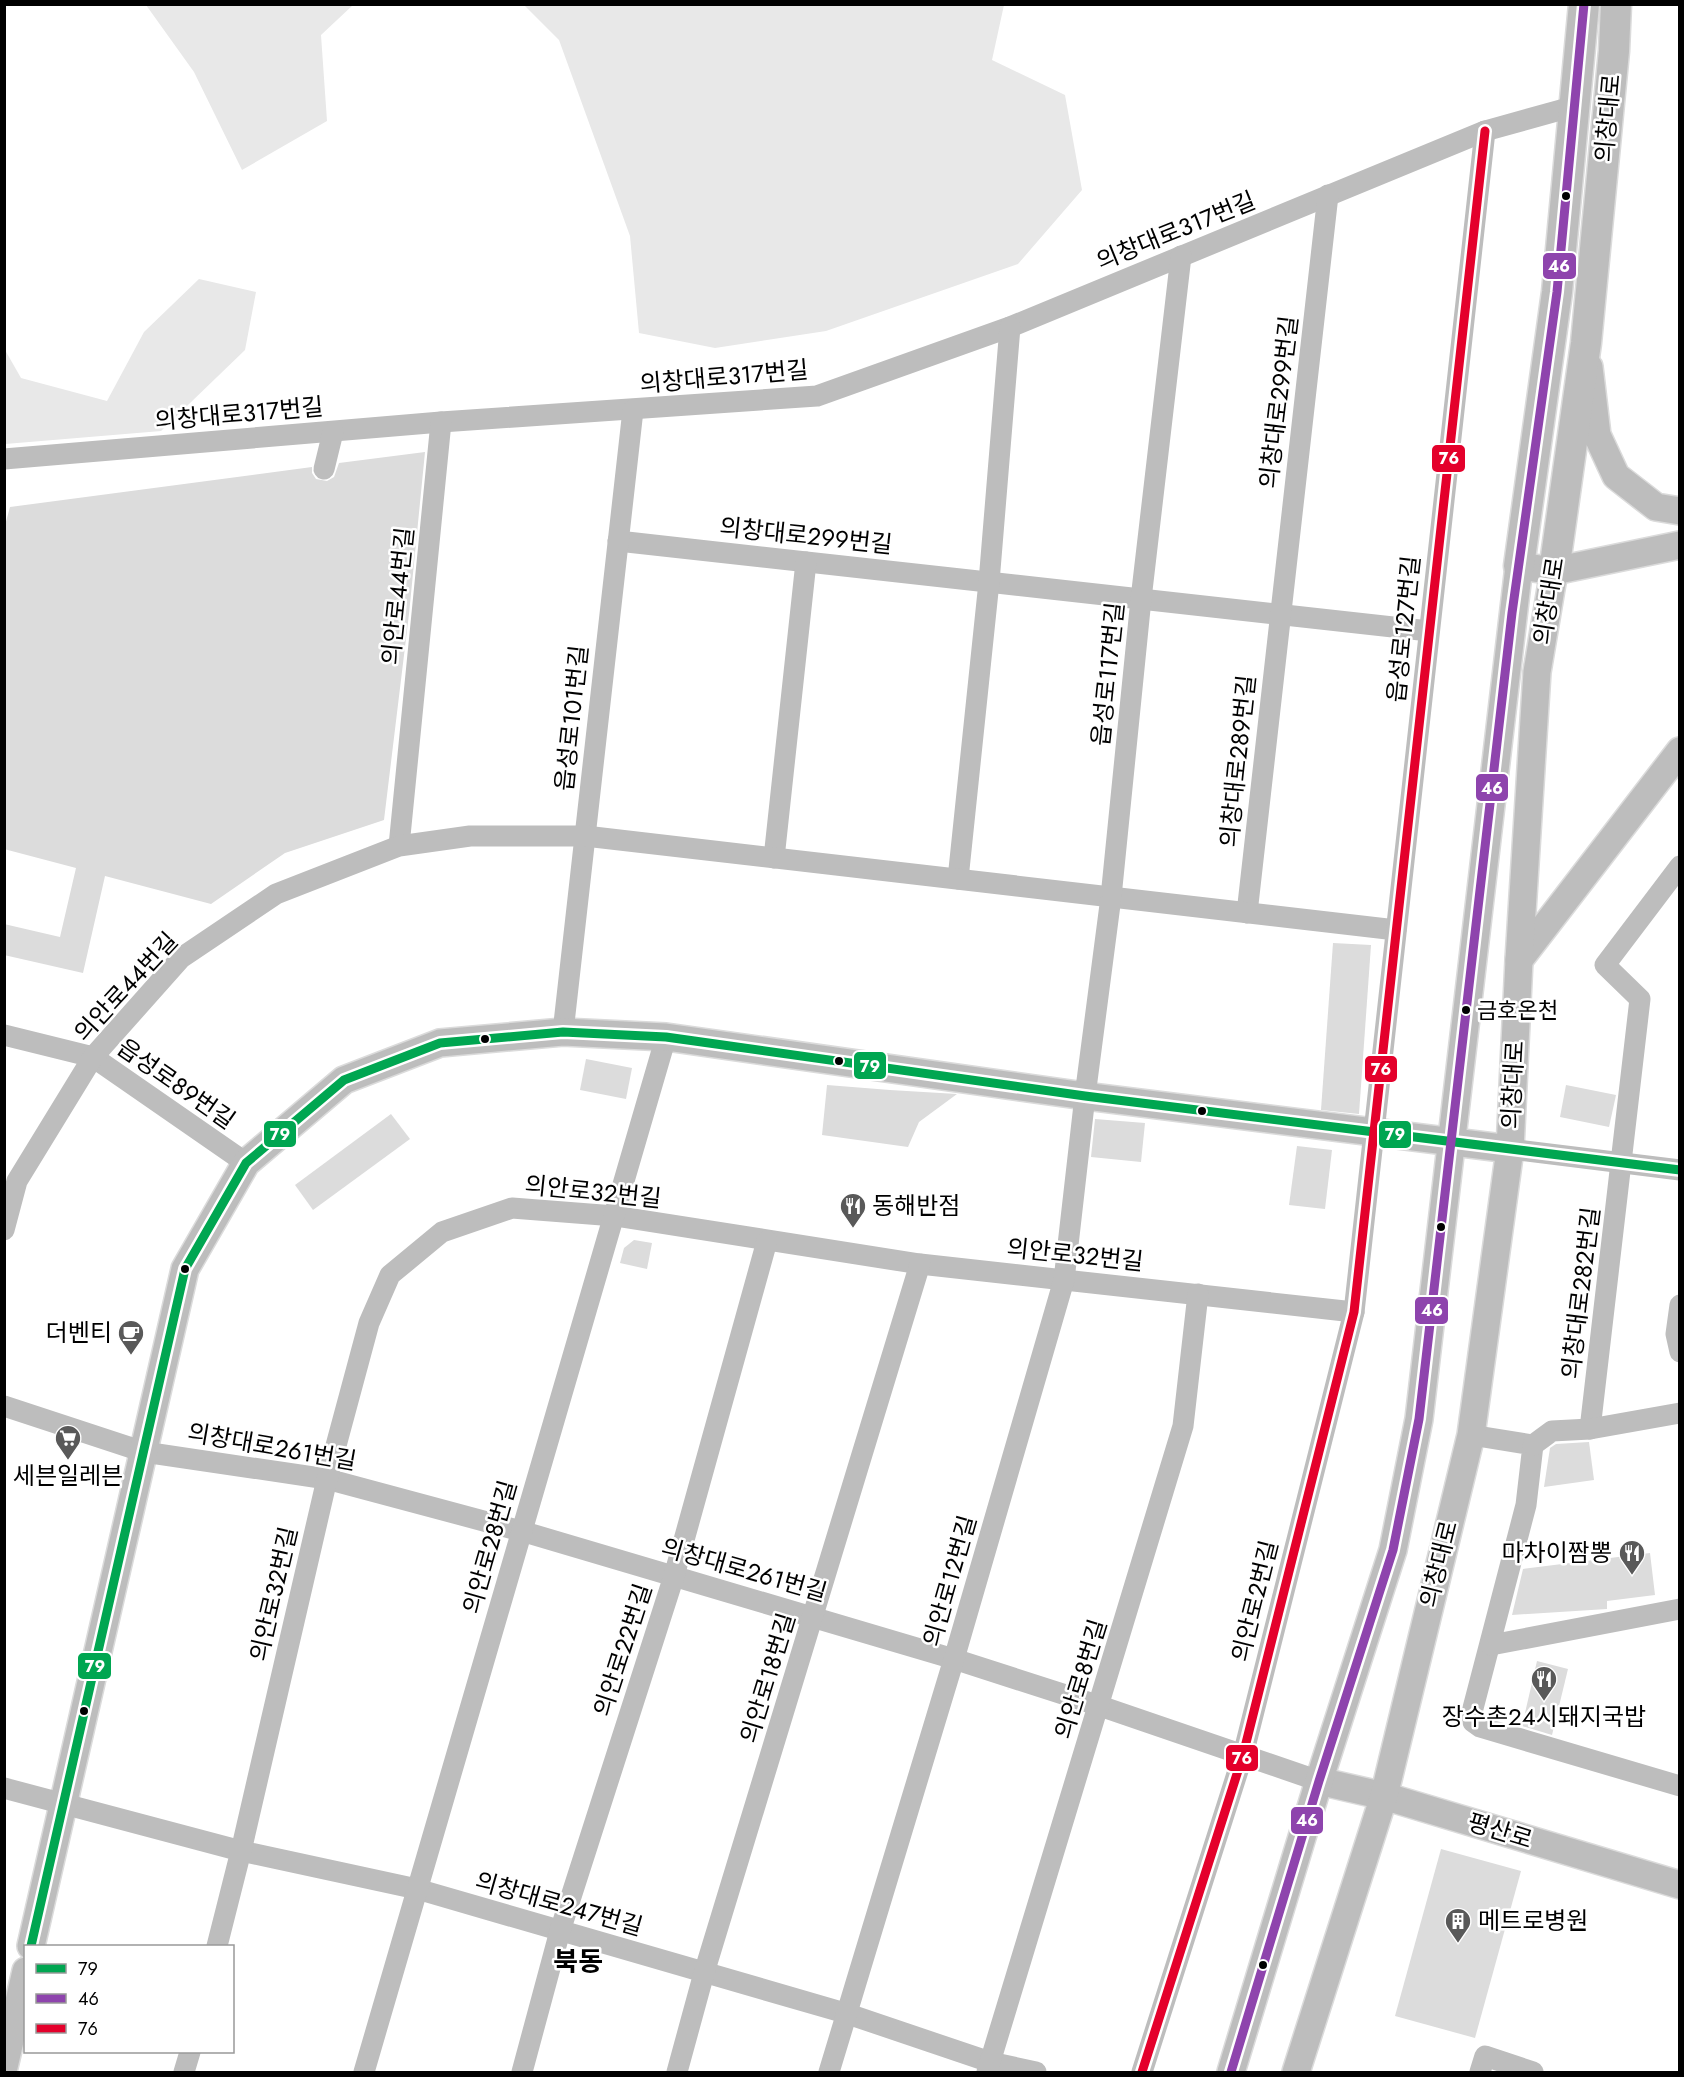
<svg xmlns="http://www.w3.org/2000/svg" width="1684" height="2077" font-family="Jost,'Noto Sans KR',sans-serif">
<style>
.green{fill:#e8e8e8}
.building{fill:#dcdcdc}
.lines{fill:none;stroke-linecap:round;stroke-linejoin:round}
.major-casing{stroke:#dbdbdb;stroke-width:30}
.highway-casing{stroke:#dbdbdb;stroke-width:33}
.minor{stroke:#bdbdbd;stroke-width:21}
.major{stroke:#bdbdbd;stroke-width:27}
.highway{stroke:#bdbdbd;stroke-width:30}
.bus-1-casing{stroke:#fff;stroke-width:14}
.bus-2-casing{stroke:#fff;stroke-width:14}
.bus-3-casing{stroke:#fff;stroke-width:14}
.bus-1{stroke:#00a651;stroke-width:9}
.bus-2{stroke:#8e44ad;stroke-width:9}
.bus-3{stroke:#e4002b;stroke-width:9}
.bus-dot{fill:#000;stroke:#fff;stroke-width:2}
.labels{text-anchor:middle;stroke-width:5;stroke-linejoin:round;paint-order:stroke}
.bus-label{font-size:22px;fill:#000;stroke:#fff;text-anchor:start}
.street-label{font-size:24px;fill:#000;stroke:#fff}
.poi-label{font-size:24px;fill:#000;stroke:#fff;text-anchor:start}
.quarter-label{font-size:27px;font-weight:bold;fill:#000;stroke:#fff}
.line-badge{stroke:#fff;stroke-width:2}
.badge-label{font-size:16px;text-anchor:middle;font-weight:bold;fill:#fff}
</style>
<rect width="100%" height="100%" fill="#fff"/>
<g class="green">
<polygon points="146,5 353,5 321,35 327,121 242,170 194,72"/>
<polygon points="524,5 1004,5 992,60 1065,95 1082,190 1018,264 826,331 715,348 639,333 630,236 559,40"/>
<polygon points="199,279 256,292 245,350 161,431 5,444 5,350 21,378 107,401 144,332"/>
</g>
<g class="building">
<polygon points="425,452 409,614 384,820 285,853 211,904 105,876 83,973 4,955 4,924 60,937 76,868 4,849 4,529 10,507 312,467 312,473 316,479 327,481 334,477 339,463"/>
<polygon points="1333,943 1371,945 1359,1114 1321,1110"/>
<polygon points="586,1059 632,1068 626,1099 580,1090"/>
<polygon points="827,1085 890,1090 957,1094 919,1122 908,1147 822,1135"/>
<polygon points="1566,1085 1616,1095 1609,1127 1560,1117"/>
<polygon points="391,1114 410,1139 313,1210 295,1185"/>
<polygon points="1095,1119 1145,1123 1141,1162 1091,1157"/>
<polygon points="1297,1146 1332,1150 1325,1209 1289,1205"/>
<polygon points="634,1240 652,1243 647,1269 620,1263 624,1248"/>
<polygon points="1589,1442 1594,1480 1544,1487 1550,1448 1556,1444"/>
<polygon points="1650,1553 1655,1595 1607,1601 1607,1609 1512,1615 1523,1569"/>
<polygon points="1537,1661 1568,1669 1552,1735 1522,1726"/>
<polygon points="1441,1849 1521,1871 1475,2038 1395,2016"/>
</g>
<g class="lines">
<g class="major-casing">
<g id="major">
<polyline points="1589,367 1597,435 1616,476 1656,507 1680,511"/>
<polyline points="1519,960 1680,751"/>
<polyline points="1319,1781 1384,1796 1680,1885"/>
<polyline points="31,1946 185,1269 246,1163 344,1080 440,1043 563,1032 666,1037 1085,1096 1510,1149"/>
<polyline points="4,2067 26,1971"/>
<polyline points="1231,2072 1319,1781 1393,1550 1419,1419 1519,566 1554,571 1680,545"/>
<polyline points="1296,2072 1384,1796 1471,1435 1510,1149 1519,960 1537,672 1554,571"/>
</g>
</g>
<g class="highway-casing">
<g id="highway">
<polyline points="1519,566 1557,292 1584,4"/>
<polyline points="1554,571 1586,343 1614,51 1616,4"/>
</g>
</g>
<g class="minor">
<polyline points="4,459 441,422 817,396 1010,327 1485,131 1575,106"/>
<polyline points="324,469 333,432"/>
<polyline points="618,541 1429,631"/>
<polyline points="399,846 441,422"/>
<polyline points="774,858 806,562"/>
<polyline points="958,879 989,582 1010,327"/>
<polyline points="1247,913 1328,195"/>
<polyline points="563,1032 633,410"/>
<polyline points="4,1035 93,1057 246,1163"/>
<polyline points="1510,1149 1680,1170"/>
<polyline points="4,1230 17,1181 93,1057 181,958 276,894 399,846 470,836 585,836 1396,930"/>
<polyline points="1680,1305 1676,1334 1680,1352"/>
<polyline points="4,1406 144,1452 327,1479 521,1531 954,1659 1100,1706 1319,1781"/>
<polyline points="1590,1429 1640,999 1605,965 1680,866"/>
<polyline points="1471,1435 1533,1445 1526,1505 1472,1712 1473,1722 1480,1727 1680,1786"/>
<polyline points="1533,1445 1552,1431 1590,1429 1680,1413"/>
<polyline points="1491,1645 1680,1609"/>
<polyline points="4,1788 241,1851 417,1889 845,2013 990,2062 1036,2072"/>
<polyline points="217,1946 241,1851 327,1479 369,1323 390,1275 442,1232 512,1208 615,1216 920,1264 1354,1312"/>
<polyline points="184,2072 190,2052"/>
<polyline points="364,2072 666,1037"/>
<polyline points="522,2072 560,1931 674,1576 767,1241"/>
<polyline points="677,2072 704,1973 920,1264"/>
<polyline points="829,2072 954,1659 1064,1280 1085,1096 1111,897 1141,599 1181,256"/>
<polyline points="987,2072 1183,1426 1198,1294"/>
<polyline points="1142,2072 1243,1755 1354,1312 1485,131"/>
<polyline points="1480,2072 1485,2056 1533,2072"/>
</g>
<use href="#major" class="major"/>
<use href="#highway" class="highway"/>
<g class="bus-1-casing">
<polyline id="bus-1" points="31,1946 185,1269 246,1163 344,1080 440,1043 563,1032 666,1037 1085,1096 1680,1170"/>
</g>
<g class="bus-2-casing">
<polyline id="bus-2" points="1231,2072 1319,1781 1393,1550 1419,1419 1512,613 1557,292 1584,4"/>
</g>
<g class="bus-3-casing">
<polyline id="bus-3" points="1142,2072 1243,1755 1354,1312 1485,131"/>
</g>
<use href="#bus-1" class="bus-1"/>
<use href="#bus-2" class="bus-2"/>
<use href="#bus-3" class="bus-3"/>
</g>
<defs>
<g id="restaurant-pin" transform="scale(1.35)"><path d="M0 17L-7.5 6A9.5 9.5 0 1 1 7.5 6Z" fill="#595959" stroke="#fff"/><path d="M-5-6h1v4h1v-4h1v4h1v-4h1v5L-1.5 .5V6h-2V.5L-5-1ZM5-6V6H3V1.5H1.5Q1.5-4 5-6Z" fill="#fff"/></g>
<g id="cafe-pin" transform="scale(1.35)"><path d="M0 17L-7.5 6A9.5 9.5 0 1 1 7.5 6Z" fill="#595959" stroke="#fff"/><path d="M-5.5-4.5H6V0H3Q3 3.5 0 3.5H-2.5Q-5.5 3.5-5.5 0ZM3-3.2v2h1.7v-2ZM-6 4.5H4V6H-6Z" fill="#fff"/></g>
<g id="supermarket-pin" transform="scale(1.35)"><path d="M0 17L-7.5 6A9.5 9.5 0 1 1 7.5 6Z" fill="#595959" stroke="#fff"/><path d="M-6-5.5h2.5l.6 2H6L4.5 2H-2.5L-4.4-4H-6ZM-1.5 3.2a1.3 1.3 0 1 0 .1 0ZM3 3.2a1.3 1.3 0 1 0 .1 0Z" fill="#fff"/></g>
<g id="building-pin" transform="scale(1.35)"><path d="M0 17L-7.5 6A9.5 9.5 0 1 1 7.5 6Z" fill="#595959" stroke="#fff"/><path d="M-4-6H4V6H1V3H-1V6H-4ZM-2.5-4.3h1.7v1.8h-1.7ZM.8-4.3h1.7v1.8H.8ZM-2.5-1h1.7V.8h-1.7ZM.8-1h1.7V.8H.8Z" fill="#fff"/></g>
</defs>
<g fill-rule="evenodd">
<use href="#restaurant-pin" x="853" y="1206"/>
<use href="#cafe-pin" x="131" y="1333"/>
<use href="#supermarket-pin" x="68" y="1438"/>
<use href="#restaurant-pin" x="1632" y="1553"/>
<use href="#restaurant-pin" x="1544" y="1679"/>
<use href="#building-pin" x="1458" y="1921"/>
</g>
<g class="bus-dot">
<circle cx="1566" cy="196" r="5"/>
<circle cx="1466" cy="1010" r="5"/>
<circle cx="485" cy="1039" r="5"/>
<circle cx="839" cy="1061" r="5"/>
<circle cx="1202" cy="1111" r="5"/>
<circle cx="1441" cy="1227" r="5"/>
<circle cx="185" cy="1269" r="5"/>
<circle cx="84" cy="1711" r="5"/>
<circle cx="1263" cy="1965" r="5"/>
</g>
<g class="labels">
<g class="bus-label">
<text x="1477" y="1018">금호온천</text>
</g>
<g class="street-label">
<text transform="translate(1608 118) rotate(-85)" y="8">의창대로</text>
<text transform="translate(1176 231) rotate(-22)" y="8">의창대로317번길</text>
<text transform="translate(724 377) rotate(-5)" y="8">의창대로317번길</text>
<text transform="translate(1279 402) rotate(-83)" y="8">의창대로299번길</text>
<text transform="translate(239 414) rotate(-5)" y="8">의창대로317번길</text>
<text transform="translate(806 536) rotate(6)" y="8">의창대로299번길</text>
<text transform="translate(398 596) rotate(-84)" y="8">의안로44번길</text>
<text transform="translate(1549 601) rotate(-81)" y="8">의창대로</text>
<text transform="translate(1404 629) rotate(-84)" y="8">읍성로127번길</text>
<text transform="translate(1108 674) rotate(-84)" y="8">읍성로117번길</text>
<text transform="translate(572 718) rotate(-84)" y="8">읍성로101번길</text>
<text transform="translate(1238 761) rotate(-84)" y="8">의창대로289번길</text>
<text transform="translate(126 987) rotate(-47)" y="8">의안로44번길</text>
<text transform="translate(176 1084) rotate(35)" y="8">읍성로89번길</text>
<text transform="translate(1513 1085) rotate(-87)" y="8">의창대로</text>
<text transform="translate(593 1192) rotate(6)" y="8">의안로32번길</text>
<text transform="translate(1075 1255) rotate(6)" y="8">의안로32번길</text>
<text transform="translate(1581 1293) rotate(-83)" y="8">의창대로282번길</text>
<text transform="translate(272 1447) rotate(10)" y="8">의창대로261번길</text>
<text transform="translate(490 1547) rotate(-74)" y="8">의안로28번길</text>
<text transform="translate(1439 1564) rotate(-76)" y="8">의창대로</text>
<text transform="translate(744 1570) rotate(16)" y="8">의창대로261번길</text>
<text transform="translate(950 1581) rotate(-74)" y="8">의안로12번길</text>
<text transform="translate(274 1594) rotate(-77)" y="8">의안로32번길</text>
<text transform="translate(1255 1601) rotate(-76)" y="8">의안로2번길</text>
<text transform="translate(623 1650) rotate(-72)" y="8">의안로22번길</text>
<text transform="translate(768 1678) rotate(-73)" y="8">의안로18번길</text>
<text transform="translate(1081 1679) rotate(-73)" y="8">의안로8번길</text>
<text transform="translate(1500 1831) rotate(17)" y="8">평산로</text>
<text transform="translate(559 1904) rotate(16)" y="8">의창대로247번길</text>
</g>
<g class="poi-label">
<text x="872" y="1214">동해반점</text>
<text x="112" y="1341" text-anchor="end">더벤티</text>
<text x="68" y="1484" text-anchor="middle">세븐일레븐</text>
<text x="1612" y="1561" text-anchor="end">마차이짬뽕</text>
<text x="1544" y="1725" text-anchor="middle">장수촌24시돼지국밥</text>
<text x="1478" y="1929">메트로병원</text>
</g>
<g class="quarter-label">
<text x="578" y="1971">북동</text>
</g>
</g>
<g class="line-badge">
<rect x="1542" y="252" width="35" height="28" rx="6" fill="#8e44ad"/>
<rect x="1431" y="444" width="35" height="29" rx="6" fill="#e4002b"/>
<rect x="1475" y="773" width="34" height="29" rx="6" fill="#8e44ad"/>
<rect x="853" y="1051" width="34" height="29" rx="6" fill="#00a651"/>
<rect x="1364" y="1055" width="34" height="28" rx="6" fill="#e4002b"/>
<rect x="263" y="1120" width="34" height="28" rx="6" fill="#00a651"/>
<rect x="1378" y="1120" width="34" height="29" rx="6" fill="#00a651"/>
<rect x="1414" y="1296" width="35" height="29" rx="6" fill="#8e44ad"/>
<rect x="77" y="1652" width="35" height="28" rx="6" fill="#00a651"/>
<rect x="1225" y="1744" width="34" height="28" rx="6" fill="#e4002b"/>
<rect x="1290" y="1806" width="34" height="29" rx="6" fill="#8e44ad"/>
</g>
<g class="badge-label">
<text x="1559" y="272">46</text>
<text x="1449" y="464">76</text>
<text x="1492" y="794">46</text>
<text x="870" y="1072">79</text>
<text x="1381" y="1075">76</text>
<text x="280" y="1140">79</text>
<text x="1395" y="1140">79</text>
<text x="1432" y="1316">46</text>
<text x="95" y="1672">79</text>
<text x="1242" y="1764">76</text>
<text x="1307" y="1826">46</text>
</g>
<rect width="1684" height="2077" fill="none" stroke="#000000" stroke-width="12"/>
<rect x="24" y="1945" width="210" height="108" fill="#ffffff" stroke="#999999" stroke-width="1.5"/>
<rect x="36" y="1964" width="30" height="9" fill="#00a651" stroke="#999999" stroke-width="1.5"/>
<text x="78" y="1975" font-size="18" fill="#000000">79</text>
<rect x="36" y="1994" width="30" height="9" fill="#8e44ad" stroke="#999999" stroke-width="1.5"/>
<text x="78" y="2005" font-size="18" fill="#000000">46</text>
<rect x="36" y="2024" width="30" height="9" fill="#e4002b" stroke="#999999" stroke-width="1.5"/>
<text x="78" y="2035" font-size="18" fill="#000000">76</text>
</svg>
